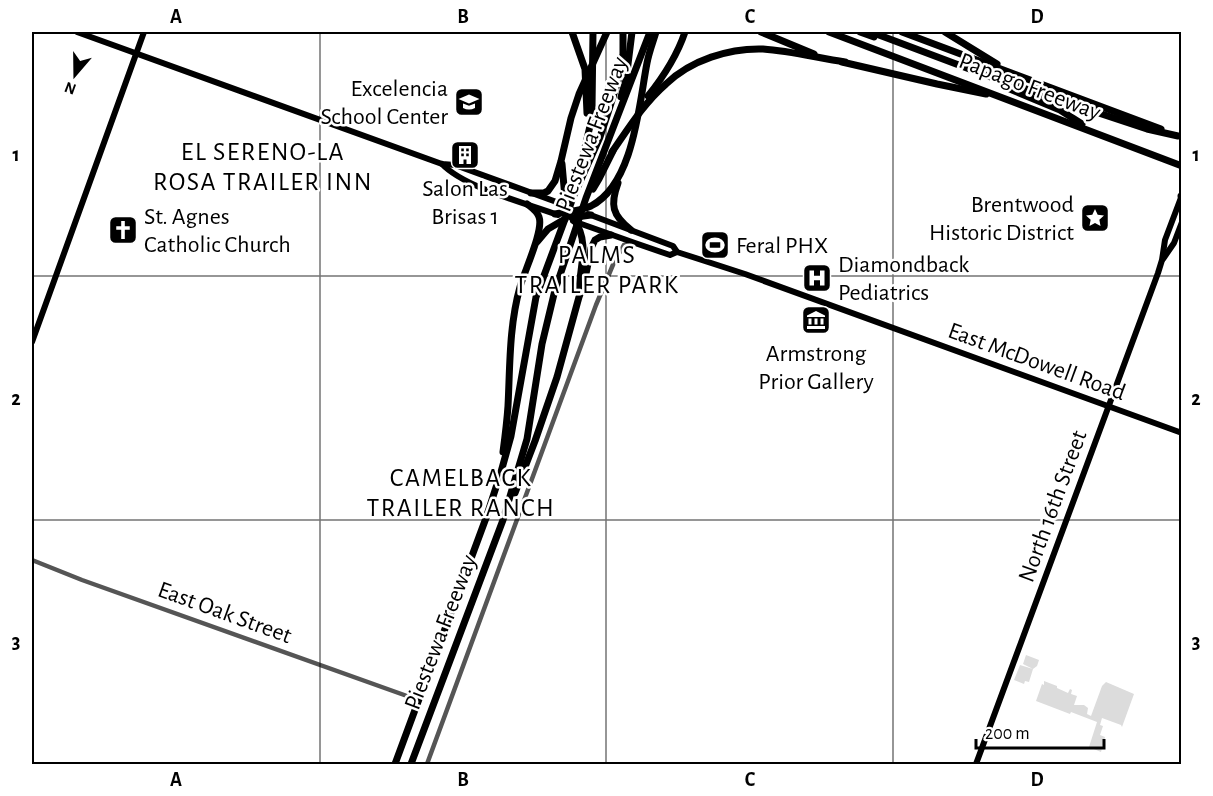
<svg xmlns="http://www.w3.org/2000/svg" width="1213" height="796" font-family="'Alegreya Sans',sans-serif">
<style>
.green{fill:#dcdcdc}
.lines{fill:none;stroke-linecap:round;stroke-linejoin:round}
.minor{stroke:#555;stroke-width:4.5}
.major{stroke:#000;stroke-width:6}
.highway{stroke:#000;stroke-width:7}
.grid{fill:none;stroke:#000;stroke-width:1.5;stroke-opacity:0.55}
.labels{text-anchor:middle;stroke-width:5;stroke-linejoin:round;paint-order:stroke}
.street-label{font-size:24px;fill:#000;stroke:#fff}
.poi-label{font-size:24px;fill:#000;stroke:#fff;text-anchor:start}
.neighbourhood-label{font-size:26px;letter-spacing:1.5px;fill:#000;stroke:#fff}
.neatline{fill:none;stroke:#000;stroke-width:2}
.grid-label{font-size:20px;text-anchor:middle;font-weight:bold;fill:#000}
</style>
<rect width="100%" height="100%" fill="#fff"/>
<g class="green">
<polygon points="1026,655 1039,660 1037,666 1033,669 1029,682 1025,681 1024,684 1014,680 1020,665 1033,669 1023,664"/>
<polygon points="1044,681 1057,686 1057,688 1068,693 1070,689 1072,690 1071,694 1077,696 1074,705 1084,705 1088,708 1087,714 1091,716 1102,686 1106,682 1134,694 1122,727 1121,725 1102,718 1100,725 1103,726 1100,735 1105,737 1101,752 1089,747 1097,722 1071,712 1070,714 1036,701 1042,684 1044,685"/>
</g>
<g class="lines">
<g class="minor">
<polyline points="32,560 82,580 407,696"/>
<polyline points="427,764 596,305 615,260 624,245 632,243"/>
</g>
<g class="major">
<polyline points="77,32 442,164 455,165 562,204"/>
<path d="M442,164c23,24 84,39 116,51"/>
<polyline points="588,214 673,246 677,252 745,274 1182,433"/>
<polyline points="573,221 635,243 670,255 677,252"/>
<polyline points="1163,259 1174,243 1182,222"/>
<polyline points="32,342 144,32"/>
<polyline points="976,764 1158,273 1162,260 1165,240 1182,195"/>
</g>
<g class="highway">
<polyline points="572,32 585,69 587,113"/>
<polyline points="761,32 814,54"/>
<polyline points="829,32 1182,166"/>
<polyline points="860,32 874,37"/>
<polyline points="871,32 996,79 1147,129 1178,136"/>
<polyline points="902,32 1161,129"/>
<polyline points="945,32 997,64"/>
<polyline points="842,62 937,84 986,94"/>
<polyline points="1005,87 1060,110 1082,124"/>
<path d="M648,96c16,-20 29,-40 37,-64"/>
<polyline points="621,97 626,80 632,32"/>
<path d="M612,152c16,-23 32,-49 54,-68 25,-24 63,-36 97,-35 28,2 55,9 82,13"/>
<polyline points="562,164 565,198 570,208"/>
<polyline points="578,177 590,126 592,108 593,32"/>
<path d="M618,183c-8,22 -6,32 13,47"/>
<polyline points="593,189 599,179 613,151"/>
<polyline points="531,193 544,193 548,191 555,181 561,161 571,118 579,94 607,32"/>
<polyline points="1181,196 1182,196"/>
<path d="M557,203c6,5 12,11 17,17 16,21 6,47 5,70"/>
<path d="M555,214c13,-2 25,-3 36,-8 43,-22 48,-102 56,-143 2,-11 6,-21 9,-31"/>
<polyline points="576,217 591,215"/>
<polyline points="537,242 548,229 565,219"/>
<path d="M503,452c2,-15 4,-31 5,-46 2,-39 1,-80 12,-119 4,-15 24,-57 19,-70 -2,-6 -7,-9 -12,-13"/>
<polyline points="515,493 535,441 557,377 579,297 584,284 591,248 595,240 600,237 611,235"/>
<polyline points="395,764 486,518 501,472 511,436 536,297 574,195 600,137 608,113 618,81 623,54 623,32"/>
<polyline points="411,764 503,520 527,439 542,344 555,290 586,198 650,32"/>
</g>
</g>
<path class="grid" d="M320,32v732M606,32v732M893,32v732M32,276h1150M32,520h1150"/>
<defs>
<g id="school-square" transform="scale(1.5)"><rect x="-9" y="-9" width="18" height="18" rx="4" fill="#000" stroke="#fff"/><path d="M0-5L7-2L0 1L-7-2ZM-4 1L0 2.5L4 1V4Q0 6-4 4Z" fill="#fff"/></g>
<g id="building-square" transform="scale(1.5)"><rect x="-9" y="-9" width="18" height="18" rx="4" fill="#000" stroke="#fff"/><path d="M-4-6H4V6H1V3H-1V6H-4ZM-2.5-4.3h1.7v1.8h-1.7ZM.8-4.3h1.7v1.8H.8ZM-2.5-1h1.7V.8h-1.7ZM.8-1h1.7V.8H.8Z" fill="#fff"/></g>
<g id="sight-square" transform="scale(1.5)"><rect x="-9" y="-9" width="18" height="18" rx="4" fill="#000" stroke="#fff"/><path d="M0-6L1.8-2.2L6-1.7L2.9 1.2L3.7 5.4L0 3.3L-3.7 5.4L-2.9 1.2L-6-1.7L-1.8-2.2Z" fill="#fff"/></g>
<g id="church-square" transform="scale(1.5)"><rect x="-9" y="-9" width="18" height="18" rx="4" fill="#000" stroke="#fff"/><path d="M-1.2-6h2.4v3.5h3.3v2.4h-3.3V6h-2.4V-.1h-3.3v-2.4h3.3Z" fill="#fff"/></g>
<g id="stadium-square" transform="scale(1.5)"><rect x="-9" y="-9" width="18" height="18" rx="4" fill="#000" stroke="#fff"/><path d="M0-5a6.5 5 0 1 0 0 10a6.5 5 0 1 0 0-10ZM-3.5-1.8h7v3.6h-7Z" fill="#fff"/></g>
<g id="hospital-square" transform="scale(1.5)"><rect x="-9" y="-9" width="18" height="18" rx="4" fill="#000" stroke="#fff"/><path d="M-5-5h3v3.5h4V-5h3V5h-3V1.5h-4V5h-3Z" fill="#fff"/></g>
<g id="museum-square" transform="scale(1.5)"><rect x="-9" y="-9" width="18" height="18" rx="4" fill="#000" stroke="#fff"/><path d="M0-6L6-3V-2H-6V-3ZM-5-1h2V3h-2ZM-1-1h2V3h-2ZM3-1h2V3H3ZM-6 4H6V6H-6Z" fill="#fff"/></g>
</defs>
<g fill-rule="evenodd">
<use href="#school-square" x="469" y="102"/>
<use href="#building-square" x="465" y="155"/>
<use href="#sight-square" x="1095" y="218"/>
<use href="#church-square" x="123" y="230"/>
<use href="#stadium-square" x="715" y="245"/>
<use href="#hospital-square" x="817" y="278"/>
<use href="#museum-square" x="816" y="320"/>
</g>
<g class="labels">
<g class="street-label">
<text transform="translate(1030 86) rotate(21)" y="8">Papago Freeway</text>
<text transform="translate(591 134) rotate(-69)" y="8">Piestewa Freeway</text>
<text transform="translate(1037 361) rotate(20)" y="8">East McDowell Road</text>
<text transform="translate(1052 506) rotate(-70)" y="8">North 16th Street</text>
<text transform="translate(225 612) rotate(20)" y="8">East Oak Street</text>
<text transform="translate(440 632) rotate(-69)" y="8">Piestewa Freeway</text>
</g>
<g class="poi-label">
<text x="448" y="96" text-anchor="end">Excelencia<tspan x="448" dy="28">School Center</tspan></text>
<text x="465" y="196" text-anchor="middle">Salon Las<tspan x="465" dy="28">Brisas 1</tspan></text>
<text x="1074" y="212" text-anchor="end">Brentwood<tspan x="1074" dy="28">Historic District</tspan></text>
<text x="144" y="224">St. Agnes<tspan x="144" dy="28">Catholic Church</tspan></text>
<text x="736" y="253">Feral PHX</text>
<text x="838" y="272">Diamondback<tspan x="838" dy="28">Pediatrics</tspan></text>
<text x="816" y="361" text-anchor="middle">Armstrong<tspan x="816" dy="28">Prior Gallery</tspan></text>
</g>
<g class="neighbourhood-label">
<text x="263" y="160">EL SERENO-LA<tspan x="263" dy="30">ROSA TRAILER INN</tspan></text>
<text x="597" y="263">PALMS<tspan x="597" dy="30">TRAILER PARK</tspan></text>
<text x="461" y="486">CAMELBACK<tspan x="461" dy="30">TRAILER RANCH</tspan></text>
</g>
</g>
<rect width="1213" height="796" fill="none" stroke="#ffffff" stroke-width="66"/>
<g transform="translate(75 75) rotate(200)" stroke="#ffffff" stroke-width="4.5" paint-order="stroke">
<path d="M0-4.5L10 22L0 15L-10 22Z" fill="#000000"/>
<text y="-9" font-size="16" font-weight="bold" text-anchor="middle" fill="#000000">N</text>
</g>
<path d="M976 739v9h128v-9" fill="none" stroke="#000000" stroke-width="3"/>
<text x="985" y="739" font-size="18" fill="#000000" stroke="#ffffff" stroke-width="4.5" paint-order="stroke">200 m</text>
<rect x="33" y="33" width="1147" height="730" class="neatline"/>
<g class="grid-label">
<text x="176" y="23">A</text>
<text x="463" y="23">B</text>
<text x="750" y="23">C</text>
<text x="1037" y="23">D</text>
<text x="16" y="161">1</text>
<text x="1196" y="161">1</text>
<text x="16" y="405">2</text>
<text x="1196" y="405">2</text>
<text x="16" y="648">3</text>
<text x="1196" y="648">3</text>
<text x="176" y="786">A</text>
<text x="463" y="786">B</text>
<text x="750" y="786">C</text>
<text x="1037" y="786">D</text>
</g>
</svg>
